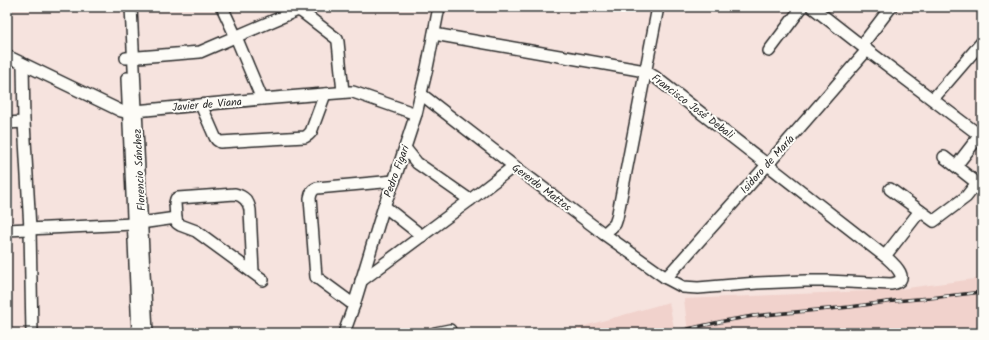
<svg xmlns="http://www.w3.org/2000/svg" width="989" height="340" font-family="Kalam,sans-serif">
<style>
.built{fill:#f1d2cc}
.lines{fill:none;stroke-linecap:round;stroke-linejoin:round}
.minor-casing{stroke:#2b2b2b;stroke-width:14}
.minor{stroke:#fdfcf7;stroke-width:11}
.rail-casing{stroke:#2b2b2b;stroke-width:3.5}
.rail{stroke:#fdfcf7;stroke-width:2;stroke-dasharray:6;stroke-linecap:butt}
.labels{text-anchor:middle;stroke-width:4;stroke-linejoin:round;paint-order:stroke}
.street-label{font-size:11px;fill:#2b2b2b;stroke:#fdfcf7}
</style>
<rect width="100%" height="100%" fill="#f6e3de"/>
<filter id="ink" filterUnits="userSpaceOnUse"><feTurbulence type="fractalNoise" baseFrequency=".025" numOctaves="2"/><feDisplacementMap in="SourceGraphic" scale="8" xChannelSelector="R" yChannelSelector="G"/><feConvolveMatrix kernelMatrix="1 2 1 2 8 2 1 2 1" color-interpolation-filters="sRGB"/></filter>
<g filter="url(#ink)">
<g class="built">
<polygon points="982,278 982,327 823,333 688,333 684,299 892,290"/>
<polygon points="669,302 675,333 560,333"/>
</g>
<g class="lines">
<g class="minor-casing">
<g id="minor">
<polyline points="131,7 147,333"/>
<polyline points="222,7 236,37 262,99"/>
<polyline points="812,7 867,50 982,137"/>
<polyline points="862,45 891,7"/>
<polyline points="769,51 802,7"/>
<polyline points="7,56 121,111 125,112 262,99 349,92 353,92 416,114"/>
<polyline points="126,58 200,52 298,10 302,12 337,39 338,42 343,92"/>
<polyline points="23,64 24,122 30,229 32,333"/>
<polyline points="127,78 138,333"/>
<path d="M421,94l93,72 90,68 62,44 17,9 15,1 59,-5 48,-2h22l64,3c21,-3 4,-19 -4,-26l-232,-181 -10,-6 -211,-37"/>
<polyline points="933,99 982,42"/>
<polyline points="201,105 215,137 217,140 220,142 305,137 308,135 311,132 325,94"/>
<polyline points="7,123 24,122"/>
<polyline points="405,148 417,163 470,200"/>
<polyline points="956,166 980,135"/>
<polyline points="890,189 934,221 966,197 977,183 944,157"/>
<polyline points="384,206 422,236"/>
<polyline points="7,230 133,224 176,218"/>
<polyline points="604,234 615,224 617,218 658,7"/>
<polyline points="885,256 920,211"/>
<path d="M253,272l-3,-62c-1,-8 -6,-14 -15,-16l-57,4 -2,1 -1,4 1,15 1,5 3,2 16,6 67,49"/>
<polyline points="666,278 768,164 867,50"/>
<polyline points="361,281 470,200 514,166"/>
<path d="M354,305l-38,-28 -6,-79c1,-5 2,-8 7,-10l77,-7"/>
<polyline points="344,333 354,305 384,206 394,181 416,114 427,68 439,7"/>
<polyline points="435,333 450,330"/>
</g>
</g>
<use href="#minor" class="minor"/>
<g class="rail-casing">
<polyline id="rail" points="670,333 724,321 753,316 850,307 894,301 930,298 982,292"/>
</g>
<use href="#rail" class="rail"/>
</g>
</g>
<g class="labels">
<g class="street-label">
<text transform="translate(207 104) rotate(-5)" y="4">Javier de Viana</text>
<text transform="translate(693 106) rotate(37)" y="4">Francisco José Debali</text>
<text transform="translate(767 164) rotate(-48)" y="4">Isidoro de María</text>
<text transform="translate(139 170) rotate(-93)" y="4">Florencio Sánchez</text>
<text transform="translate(396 171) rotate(-70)" y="4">Pedro Figari</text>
<text transform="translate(542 187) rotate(37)" y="4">Gererdo Mattos</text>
</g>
</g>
<rect width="989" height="340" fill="none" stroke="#fdfcf7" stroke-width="24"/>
<rect x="12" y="12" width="965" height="316" fill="none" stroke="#2b2b2b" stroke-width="1.5" filter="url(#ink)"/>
</svg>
